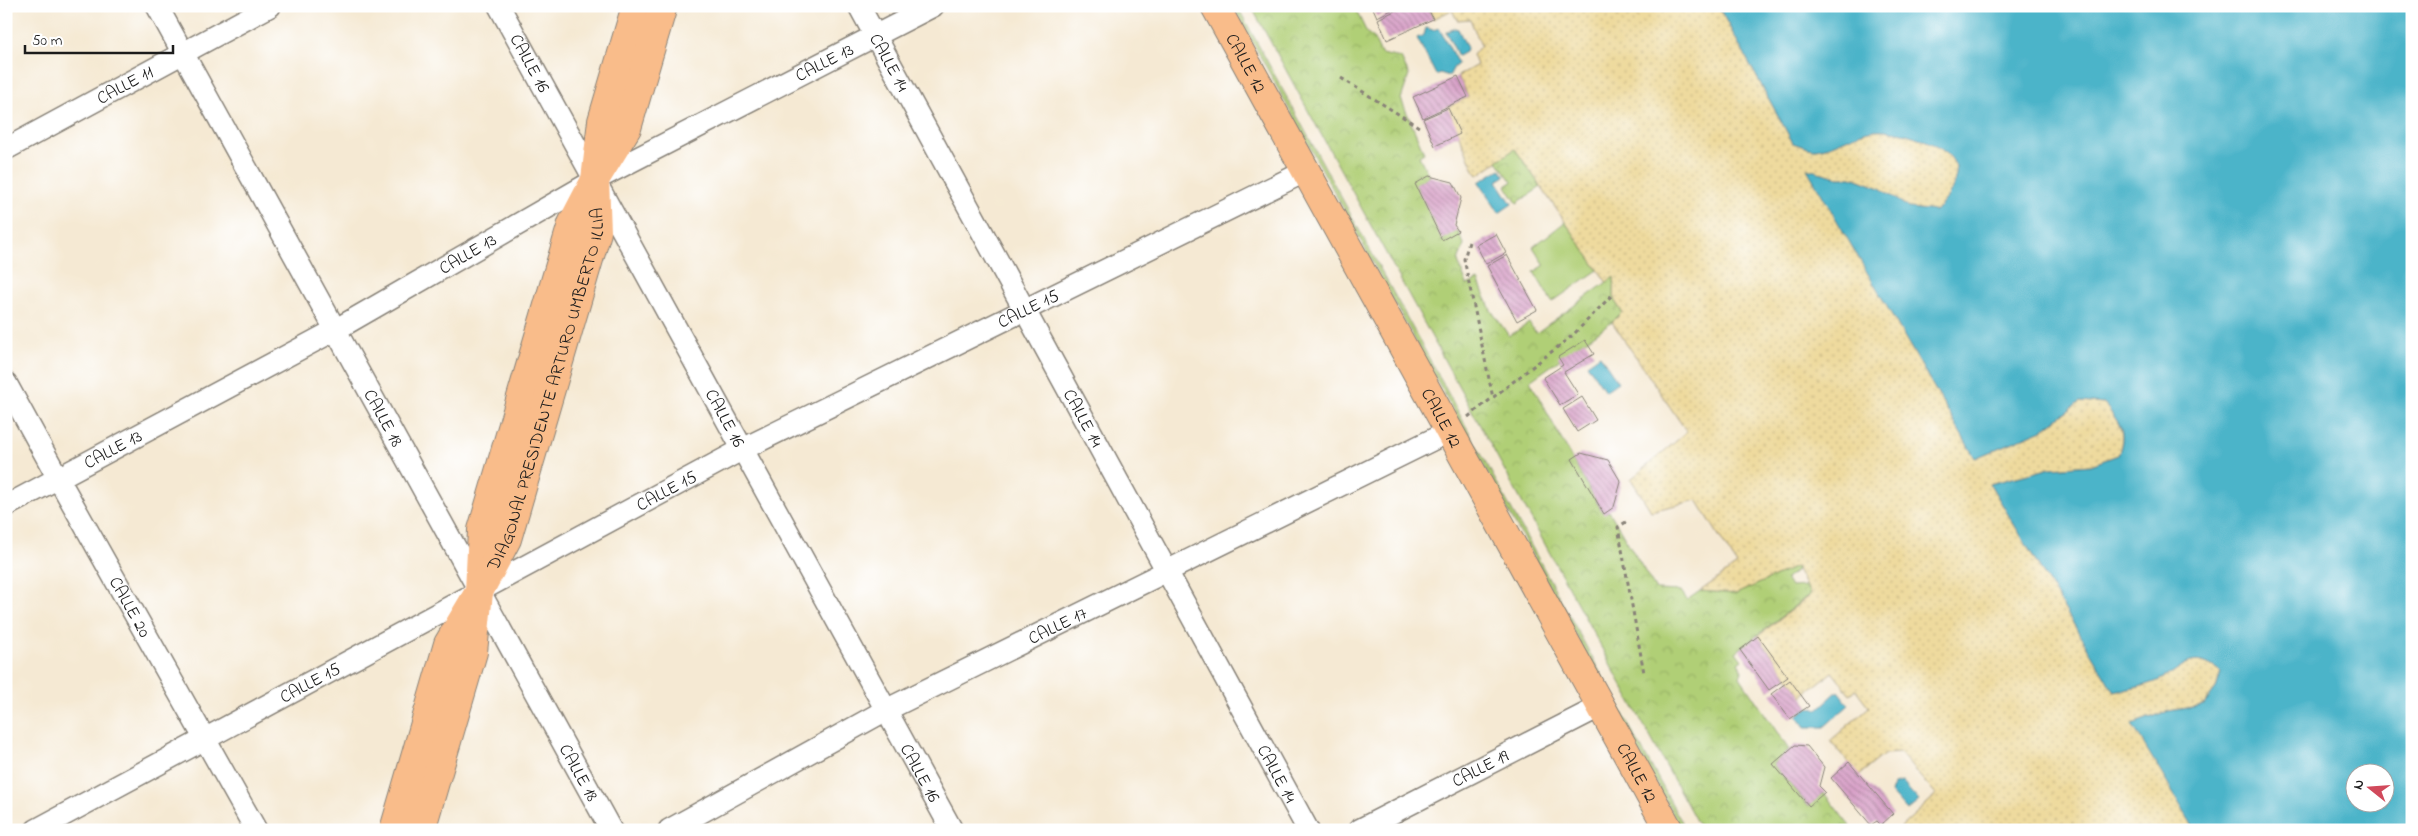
<svg xmlns="http://www.w3.org/2000/svg" width="2418" height="836" font-family="'Indie Flower',sans-serif">
<style>
.sand{fill:url(#sand-dots);stroke:#857b5d}
.park{fill:url(#park-crowns);stroke:#667649}
.pitch{fill:#b0cf76;stroke:#667649}
.water{fill:#4bb4c9;stroke:#346872;fill-rule:evenodd}
.building{fill:url(#building-back-hatch)}
.lines{fill:none;stroke-linecap:round;stroke-linejoin:round}
.minor-casing{stroke:#888278;stroke-width:24}
.major-casing{stroke:#888278;stroke-width:30}
.path{stroke:#888278;stroke-width:3;stroke-dasharray:4 4;stroke-linecap:butt}
.minor{stroke:#fff;stroke-width:21}
.major{stroke:#f9bc8a;stroke-width:28}
.labels{text-anchor:middle;stroke-width:4.5;stroke-linejoin:round;paint-order:stroke}
.street-label{font-size:18px;fill:#1c1c1c;stroke:#fff}
</style>
<defs>
<pattern id="sand-dots" width="8" height="8" patternUnits="userSpaceOnUse" patternTransform="scale(1.25)"><rect width="8" height="8" fill="#eeda9e"/><path d="M2 2h.1M6 6h.1" fill="none" stroke="#ccba88" stroke-width="1.8" stroke-linecap="round"/></pattern>
<pattern id="park-crowns" width="20" height="18" patternUnits="userSpaceOnUse" patternTransform="scale(1.25)"><rect width="20" height="18" fill="#b0cf76"/><path d="M2 6a3 3 0 1 1 6 0M12 15a3 3 0 1 1 6 0" fill="none" stroke="#97b166"/></pattern>
<pattern id="building-back-hatch" width="6" height="6" patternUnits="userSpaceOnUse" patternTransform="scale(1.25)"><rect width="6" height="6" fill="#d9a3c9"/><path d="M-1 5l2 2M0 0l6 6M5-1l2 2" fill="none" stroke="#af84a2"/></pattern>
</defs>
<rect width="100%" height="100%" fill="#fff"/>
<filter id="ink" filterUnits="userSpaceOnUse"><feTurbulence type="fractalNoise" baseFrequency=".02" numOctaves="2"/><feDisplacementMap in="SourceGraphic" scale="10" xChannelSelector="R" yChannelSelector="G"/><feConvolveMatrix kernelMatrix="1 2 1 2 8 2 1 2 1" color-interpolation-filters="sRGB"/></filter>
<filter id="wash" filterUnits="userSpaceOnUse"><feTurbulence type="fractalNoise" baseFrequency=".0096" numOctaves="4" result="noise"/><feDisplacementMap in="SourceGraphic" scale="20" xChannelSelector="R" yChannelSelector="G"/><feGaussianBlur stdDeviation="1.12" result="paint"/><feColorMatrix in="noise" values="0 0 0 0 0 0 0 0 0 0 0 0 0 0 0 0 0 1.4 0 .05"/><feComposite in="paint" operator="in"/></filter>
<g filter="url(#wash)">
<rect width="100%" height="100%" fill="#f5e9d3"/>
<path class="sand" d="M1427,6h291l75,137c6,2 16,6 22,6 18,-1 40,-17 59,-19 21,-3 88,16 82,45 -3,16 -9,26 -21,36l-26,-3 -29,-20 -28,-11h-14l-30,-7 167,288 67,-28 38,-28 24,2c15,18 23,27 14,51l-27,10 -40,3 -61,16 124,208c13,-3 29,-5 41,-10 29,-12 34,-34 66,-10l-5,17 -12,16 -35,6 -36,13 62,106h-292l-2,-3 35,-32 -36,-42 -15,1 -26,21 -29,-34 39,-34 -13,-17 -6,4 -18,-22 -30,24 -44,-60 52,-41 -14,-28 -60,27 -36,-3 37,-26 -40,-65 -46,11 -20,-32 56,-47 -75,-110 10,-10 -8,-12v-22l-7,5 -92,-134 -37,26 -4,-5 -27,-63 21,-10 -10,-21 19,-11 -4,-10 8,-10 -11,-26 -13,1 -5,-10 -19,9z"/>
<g class="park">
<polygon points="1251,6 1354,6 1367,33 1373,37 1381,54 1401,58 1409,75 1401,99 1424,153 1419,156 1429,176 1416,184 1458,231 1464,244 1458,262 1467,285 1478,280 1491,310 1509,336 1529,323 1536,333 1614,277 1614,300 1622,312 1612,322 1530,381 1572,459 1603,513 1609,511 1656,590 1681,591 1687,600 1700,591 1736,594 1796,567 1797,570 1786,579 1791,587 1806,586 1810,594 1736,652 1742,660 1738,663 1742,670 1740,677 1789,750 1773,764 1808,806 1824,793 1853,830 1701,830"/>
<polygon points="1515,149 1541,187 1517,203 1506,186 1512,182 1497,161"/>
</g>
<g class="pitch">
<polygon points="1233,6 1237,6 1686,830 1682,830"/>
<polygon points="1565,222 1598,270 1552,302 1534,272 1545,265 1533,247"/>
</g>
<g class="water">
<path d="M1718,6h694v824h-217l-63,-106 37,-13 35,-6 12,-16 5,-17c-32,-24 -37,-2 -66,10 -12,5 -28,7 -41,10l-124,-208 61,-16 40,-3 27,-10c10,-24 1,-33 -14,-51l-24,-2 -38,28 -67,28 -168,-289 31,8h14l28,11 29,20 26,3c12,-10 18,-21 21,-36 6,-29 -61,-48 -82,-45 -19,2 -41,18 -59,19 -6,0 -16,-4 -22,-6zM2356,774h30v30h-30z"/>
<polygon points="1426,28 1433,30 1439,28 1458,64 1454,67 1449,76 1440,73 1436,75 1417,38 1424,35"/>
<polygon points="1454,28 1458,29 1467,48 1465,52 1458,56 1446,32"/>
<polygon points="1500,169 1505,176 1497,181 1512,204 1499,213 1479,182"/>
<polygon points="1600,355 1618,382 1605,391 1587,364"/>
<polygon points="1838,691 1849,705 1824,727 1805,727 1797,716 1807,708 1818,709"/>
<polygon points="1902,782 1919,801 1907,811 1891,793 1894,784"/>
</g>
<g id="blocks">
<g class="building">
<polygon points="1372,6 1400,6 1377,17"/>
<polygon points="1405,6 1427,6 1433,19 1387,40 1378,19"/>
<polygon points="1458,76 1468,97 1423,118 1413,97"/>
<polygon points="1448,108 1460,134 1435,146 1423,119"/>
<polygon points="1429,176 1453,182 1461,198 1454,225 1458,231 1442,240 1415,184"/>
<polygon points="1496,234 1506,253 1486,264 1476,245"/>
<polygon points="1507,255 1537,310 1517,321 1487,266"/>
<polygon points="1585,340 1594,354 1564,372 1578,394 1560,405 1543,378 1563,365 1558,357"/>
<polygon points="1582,397 1596,420 1577,432 1563,409"/>
<polygon points="1581,453 1608,460 1621,482 1614,507 1604,514 1572,459"/>
<polygon points="1758,636 1788,677 1769,690 1740,650"/>
<polygon points="1790,680 1809,706 1790,719 1771,694"/>
<polygon points="1795,745 1807,746 1824,767 1819,786 1825,792 1809,806 1773,764"/>
<polygon points="1849,762 1893,814 1881,825 1877,821 1871,825 1831,778"/>
</g>
</g>
</g>
<g filter="url(#ink)">
<use href="#blocks" fill-opacity="0" stroke="#888278" stroke-width="1"/>
<g class="lines">
<g class="minor-casing">
<g id="minor">
<path id="s1" d="M157,6l454,824"/>
<path id="s2" d="M499,6l453,824"/>
<path id="s3" d="M859,6l449,824"/>
<path id="s4" d="M6,149l264,-143"/>
<path id="s5" d="M6,383l52,95 198,352"/>
<path id="s6" d="M6,506l329,-176 260,-150 338,-174"/>
<path id="s7" d="M36,830l707,-381 563,-278"/>
<path id="s8" d="M669,830l217,-120 564,-279"/>
<path id="s9" d="M1359,830l242,-124"/>
</g>
</g>
<g class="major-casing">
<g id="major">
<path id="s10" d="M1215,6l454,824"/>
<polyline points="394,830 448,644 479,592 482,530 572,224 595,180 602,121 636,6"/>
<path id="s11" d="M421,830l52,-178 6,-60 28,-53 90,-307 -2,-52 32,-52 36,-122"/>
</g>
</g>
<g class="path">
<polyline points="1341,78 1419,127"/>
<polyline points="1469,242 1464,259 1493,398"/>
<polyline points="1468,417 1573,335 1614,293"/>
<polyline points="1626,522 1618,527 1644,673"/>
</g>
<use href="#minor" class="minor"/>
<use href="#major" class="major"/>
</g>
</g>
<g class="labels">
<g class="street-label">
<text dy="6" stroke="none"><textPath href="#s6" startOffset="931">CALLE 13</textPath></text>
<text dy="6" stroke="none"><textPath href="#s3" startOffset="64">CALLE 14</textPath></text>
<text dy="6" stroke="none"><textPath href="#s2" startOffset="65">CALLE 16</textPath></text>
<text dy="6" stroke="none"><textPath href="#s10" startOffset="65">CALLE 12</textPath></text>
<text dy="6" stroke="none"><textPath href="#s4" startOffset="135">CALLE 11</textPath></text>
<text dy="6" stroke="none"><textPath href="#s6" startOffset="526">CALLE 13</textPath></text>
<text dy="6" stroke="none"><textPath href="#s7" startOffset="1121">CALLE 15</textPath></text>
<text dy="6" stroke="none"><textPath href="#s11" startOffset="461">DIAGONAL PRESIDENTE ARTURO UMBERTO ILLIA</textPath></text>
<text dy="6" stroke="none"><textPath href="#s1" startOffset="470">CALLE 18</textPath></text>
<text dy="6" stroke="none"><textPath href="#s2" startOffset="470">CALLE 16</textPath></text>
<text dy="6" stroke="none"><textPath href="#s3" startOffset="469">CALLE 14</textPath></text>
<text dy="6" stroke="none"><textPath href="#s10" startOffset="470">CALLE 12</textPath></text>
<text dy="6" stroke="none"><textPath href="#s6" startOffset="121">CALLE 13</textPath></text>
<text dy="6" stroke="none"><textPath href="#s7" startOffset="716">CALLE 15</textPath></text>
<text dy="6" stroke="none"><textPath href="#s5" startOffset="256">CALLE 20</textPath></text>
<text dy="6" stroke="none"><textPath href="#s8" startOffset="439">CALLE 17</textPath></text>
<text dy="6" stroke="none"><textPath href="#s7" startOffset="311">CALLE 15</textPath></text>
<text dy="6" stroke="none"><textPath href="#s9" startOffset="136">CALLE 19</textPath></text>
<text dy="6" stroke="none"><textPath href="#s1" startOffset="875">CALLE 18</textPath></text>
<text dy="6" stroke="none"><textPath href="#s2" startOffset="875">CALLE 16</textPath></text>
<text dy="6" stroke="none"><textPath href="#s10" startOffset="875">CALLE 12</textPath></text>
<text dy="6" stroke="none"><textPath href="#s3" startOffset="874">CALLE 14</textPath></text>
</g>
</g>
<rect width="2418" height="836" fill="none" stroke="#fff" stroke-width="25"/>
<g transform="translate(2370 788) rotate(287)"><circle r="24" fill="#ffffff" stroke="#a4a4a4"/>
<path d="M0-4L9 19L0 12L-9 19Z" fill="#d1495b"/>
<text y="-8" font-size="14" font-weight="bold" text-anchor="middle" fill="#1c1c1c">N</text>
</g>
<path d="M25 45v8h148v-8" fill="none" stroke="#1c1c1c" stroke-width="2.5"/>
<text x="32" y="45" font-size="15" fill="#1c1c1c" stroke="#ffffff" stroke-width="4" paint-order="stroke">50 m</text>
</svg>
